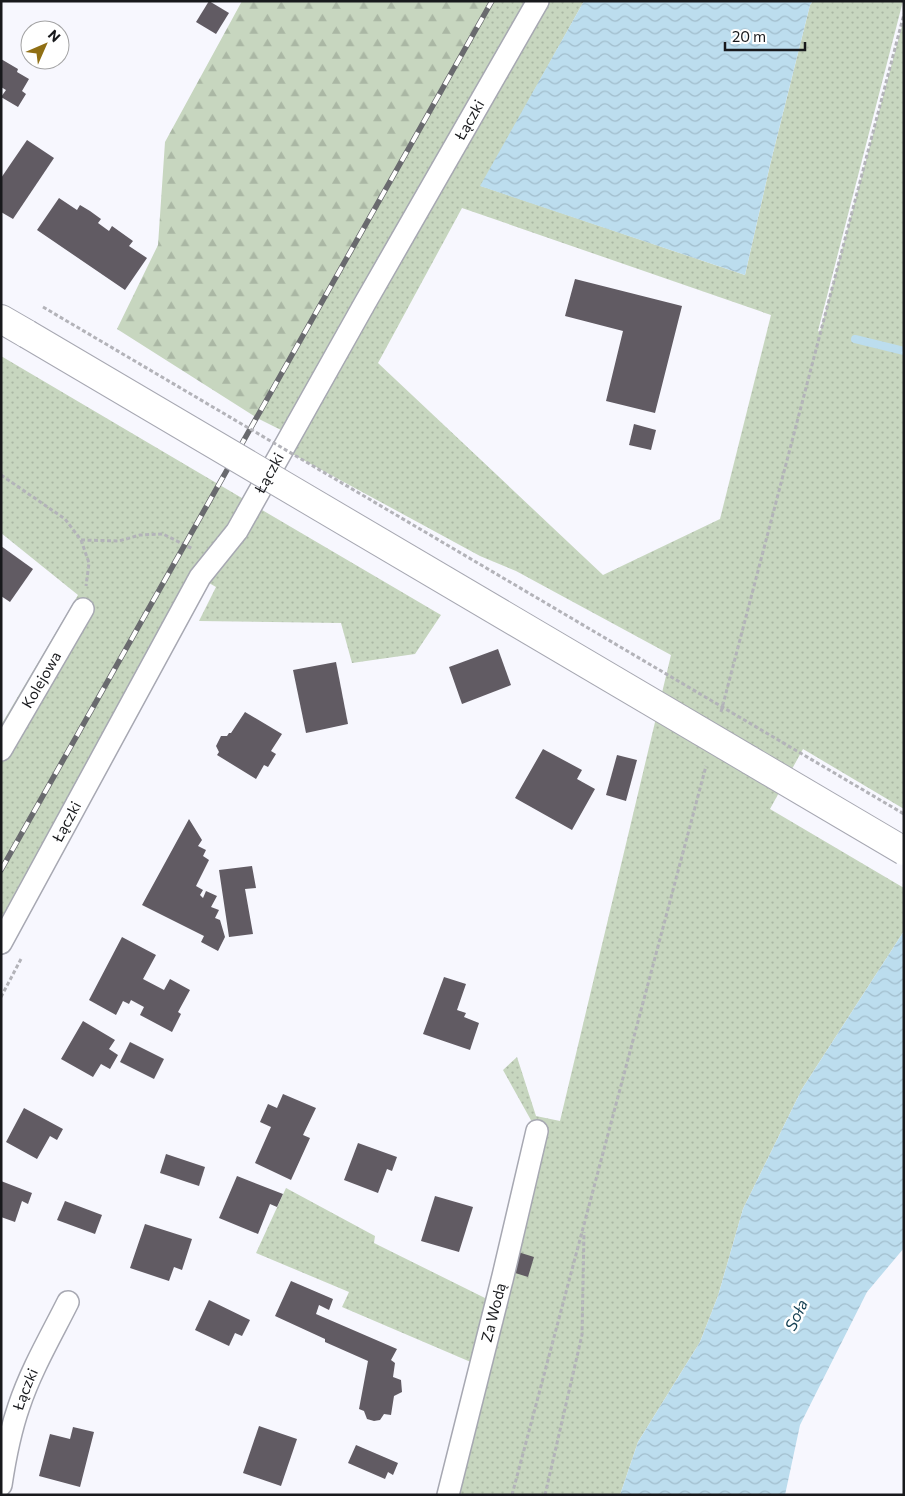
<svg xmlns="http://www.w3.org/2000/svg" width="905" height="1496" font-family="Commissioner,sans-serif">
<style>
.grass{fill:url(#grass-dots);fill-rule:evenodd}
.forest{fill:url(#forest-firs)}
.water{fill:url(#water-waves)}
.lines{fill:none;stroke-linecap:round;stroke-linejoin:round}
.stream{stroke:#bcddee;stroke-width:8}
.building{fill:#615b63}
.minor-casing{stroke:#a7a8b2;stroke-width:24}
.primary-casing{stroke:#a7a8b2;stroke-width:30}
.path{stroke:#b3b3b9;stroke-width:3;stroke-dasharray:4 2.5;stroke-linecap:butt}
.minor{stroke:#fff;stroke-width:21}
.primary{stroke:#fff;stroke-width:28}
.rail-casing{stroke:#696a6e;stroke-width:5.5}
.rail{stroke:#fff;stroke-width:4;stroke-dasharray:11;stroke-linecap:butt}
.primary-bridge-casing{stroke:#a7a8b2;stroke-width:30;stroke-linecap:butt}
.path-bridge{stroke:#b3b3b9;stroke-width:3;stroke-dasharray:4 2.5;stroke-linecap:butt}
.primary-bridge{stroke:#fff;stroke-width:28}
.labels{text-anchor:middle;stroke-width:5;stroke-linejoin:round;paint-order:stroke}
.street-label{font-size:15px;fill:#18191c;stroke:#fff}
.water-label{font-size:16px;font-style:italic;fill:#133f52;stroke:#fff}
</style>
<defs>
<pattern id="grass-dots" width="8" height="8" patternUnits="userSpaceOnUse" patternTransform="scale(1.25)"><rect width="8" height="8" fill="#c7d6bf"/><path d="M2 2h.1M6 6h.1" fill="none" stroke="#aab7a4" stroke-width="1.8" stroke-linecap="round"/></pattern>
<pattern id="forest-firs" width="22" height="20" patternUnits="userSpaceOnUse" patternTransform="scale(1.25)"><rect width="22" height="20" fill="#c7d6bf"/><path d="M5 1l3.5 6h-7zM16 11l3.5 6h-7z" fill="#aab7a4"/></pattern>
<pattern id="water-waves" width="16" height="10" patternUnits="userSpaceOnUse" patternTransform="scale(1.25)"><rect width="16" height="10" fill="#bcddee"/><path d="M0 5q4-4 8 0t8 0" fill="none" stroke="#a1bdcc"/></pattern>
</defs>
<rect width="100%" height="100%" fill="#f7f7fe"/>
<g class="grass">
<path d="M492,1h92l-103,185 264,89 25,-110 40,-160 3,-4h90l-85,330 2,1 84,-314v791l-101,-60 -33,60 134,79v43l-102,158 -59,120 -25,87 -18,46 -62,100 -18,53h-172l25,-132 -131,-56 7,-15 -93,-39 30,-65 89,48 -1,7 111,55 18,-22 34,-145 -34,-61 14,-13 19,59 24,5 111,-466 -155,-84 -36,-15 -197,-107 8,-14 -34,-17zM462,208l309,107 -51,204 -117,56 -225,-212z"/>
<polygon points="1,356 252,504 1,943 1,725 78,595 1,533"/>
<polygon points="257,507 441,615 415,654 352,663 341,623 199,621 216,587 209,583 240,541"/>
</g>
<polygon class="forest" points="242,1 492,1 257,418 117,329 158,245 165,142"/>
<g class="water">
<polygon points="584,1 813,1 810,5 770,165 745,275 480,186"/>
<polygon points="904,931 904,1248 867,1292 800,1425 785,1495 620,1495 638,1442 700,1342 718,1296 743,1209 802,1089"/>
</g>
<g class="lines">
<polyline class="stream" points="855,339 904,351"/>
</g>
<g class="building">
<polygon points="209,1 229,13 216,34 196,22"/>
<polygon points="1,59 18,69 17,72 29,79 22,91 26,94 18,107 1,97 6,90 1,87"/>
<polygon points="27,140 54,158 13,219 1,212 1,178"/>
<polygon points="59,198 77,210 80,205 90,211 101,219 98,223 109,231 112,226 133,241 129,246 147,258 125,290 37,230"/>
<polygon points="575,279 682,306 655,413 606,401 623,331 565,316"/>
<polygon points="634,424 656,430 651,450 629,445"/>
<polygon points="1,546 33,569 10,602 1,596"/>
<polygon points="498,649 511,685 462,704 449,667"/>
<polygon points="336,662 348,724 306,733 293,670"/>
<polygon points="245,712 282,734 271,751 276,754 268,767 264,765 256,779 217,755 219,752 216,746 221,736 227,736 229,733 231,733"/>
<polygon points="543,749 582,770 577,779 595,789 572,830 515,798"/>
<polygon points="617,755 637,760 626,801 606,795"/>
<polygon points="189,819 202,840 198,846 206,850 203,856 209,860 196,886 203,890 200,895 203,898 206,891 217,896 211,907 219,910 215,918 220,920 225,937 218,951 201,942 204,936 142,905"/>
<polygon points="252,866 256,888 245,889 253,934 229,937 219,870"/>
<polygon points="122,937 156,955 143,979 164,990 170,979 190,990 178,1012 181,1014 172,1032 140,1015 144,1007 131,1000 129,1004 123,1001 116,1015 89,1000"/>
<polygon points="444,977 466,984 457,1010 466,1013 464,1017 479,1023 470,1050 423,1034"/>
<polygon points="83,1021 115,1040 109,1049 118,1055 110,1069 101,1064 93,1077 61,1059"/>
<polygon points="130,1042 164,1059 154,1079 120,1062"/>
<polygon points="283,1094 316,1108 303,1135 310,1138 291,1180 255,1163 271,1127 260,1122 268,1104 277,1108"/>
<polygon points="24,1108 63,1129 57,1140 50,1136 37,1159 6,1142"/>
<polygon points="358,1143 397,1157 392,1171 387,1169 378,1193 344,1180"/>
<polygon points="166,1154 205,1167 199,1186 160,1173"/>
<polygon points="237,1176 283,1194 277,1207 270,1204 258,1234 219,1218"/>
<polygon points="1,1181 32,1193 28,1204 22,1201 15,1222 1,1217"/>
<polygon points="435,1196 473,1207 459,1252 421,1241"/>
<polygon points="65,1201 102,1215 95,1234 57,1220"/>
<polygon points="145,1224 192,1239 182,1270 174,1267 169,1281 130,1268"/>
<polygon points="518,1252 534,1257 528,1277 512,1272"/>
<polygon points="291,1281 333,1299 329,1310 319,1305 316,1314 397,1349 391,1360 395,1363 393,1377 401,1380 402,1392 394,1396 391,1415 384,1414 380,1420 374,1421 367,1419 364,1411 359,1409 368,1361 325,1342 325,1339 275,1316"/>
<polygon points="209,1300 250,1320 242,1336 235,1333 229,1346 195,1330"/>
<polygon points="259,1426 297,1439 281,1486 243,1473"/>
<polygon points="73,1427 94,1432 80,1487 39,1476 50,1434 70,1439"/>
<polygon points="356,1445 398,1463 393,1475 388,1472 385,1479 348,1463"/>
</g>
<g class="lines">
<g class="minor-casing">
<g id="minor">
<path id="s1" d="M1,750l82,-141"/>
<path id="s2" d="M1,943l199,-366 37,-46 128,-228 173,-302"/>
<path id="s3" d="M1,1485c4,-27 9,-53 18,-79 12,-36 32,-70 49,-104"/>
<path id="s4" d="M448,1495l55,-219 34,-145"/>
</g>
</g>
<g class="primary-casing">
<polyline id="primary" points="1,319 27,334"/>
</g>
<g class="path">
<polyline points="1,475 65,519 81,540 89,563 86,586"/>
<polyline points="81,540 119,541 140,535 163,534 193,549"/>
<polyline points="721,712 904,14"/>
<polyline points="1,997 22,957"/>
<polyline points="512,1495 706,766"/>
<polyline points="545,1495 582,1335 584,1232"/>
</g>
<use href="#minor" class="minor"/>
<use href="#primary" class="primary"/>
<g class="rail-casing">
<polyline id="rail" points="1,870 492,1"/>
</g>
<use href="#rail" class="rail"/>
<g class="primary-bridge-casing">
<polyline id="primary-bridge" points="27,334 904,851"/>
</g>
<polyline class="path-bridge" points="43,307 904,814"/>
<use href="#primary-bridge" class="primary-bridge"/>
</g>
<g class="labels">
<g class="street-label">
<text dy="5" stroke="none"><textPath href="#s2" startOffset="948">Łączki</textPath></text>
<text dy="5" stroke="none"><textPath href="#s2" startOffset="542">Łączki</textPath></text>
<text dy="5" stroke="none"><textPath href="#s1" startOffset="81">Kolejowa</textPath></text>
<text dy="5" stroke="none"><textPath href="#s2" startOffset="138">Łączki</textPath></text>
<text dy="5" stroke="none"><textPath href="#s4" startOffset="188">Za Wodą</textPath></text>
<text dy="5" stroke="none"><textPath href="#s3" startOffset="99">Łączki</textPath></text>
</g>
<g class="water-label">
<text transform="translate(796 1315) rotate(-65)" y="6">Soła</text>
</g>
</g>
<rect width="905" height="1496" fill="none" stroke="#18191c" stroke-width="5"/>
<g transform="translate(45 45) rotate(45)"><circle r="24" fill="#ffffff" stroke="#a3a3a4"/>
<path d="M0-4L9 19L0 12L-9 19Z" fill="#906f14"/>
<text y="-8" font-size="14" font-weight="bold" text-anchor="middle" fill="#18191c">N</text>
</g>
<path d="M725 42v8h80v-8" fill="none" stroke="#18191c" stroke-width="2.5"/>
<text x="732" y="42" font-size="15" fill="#18191c" stroke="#ffffff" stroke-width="4" paint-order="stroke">20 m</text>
</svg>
